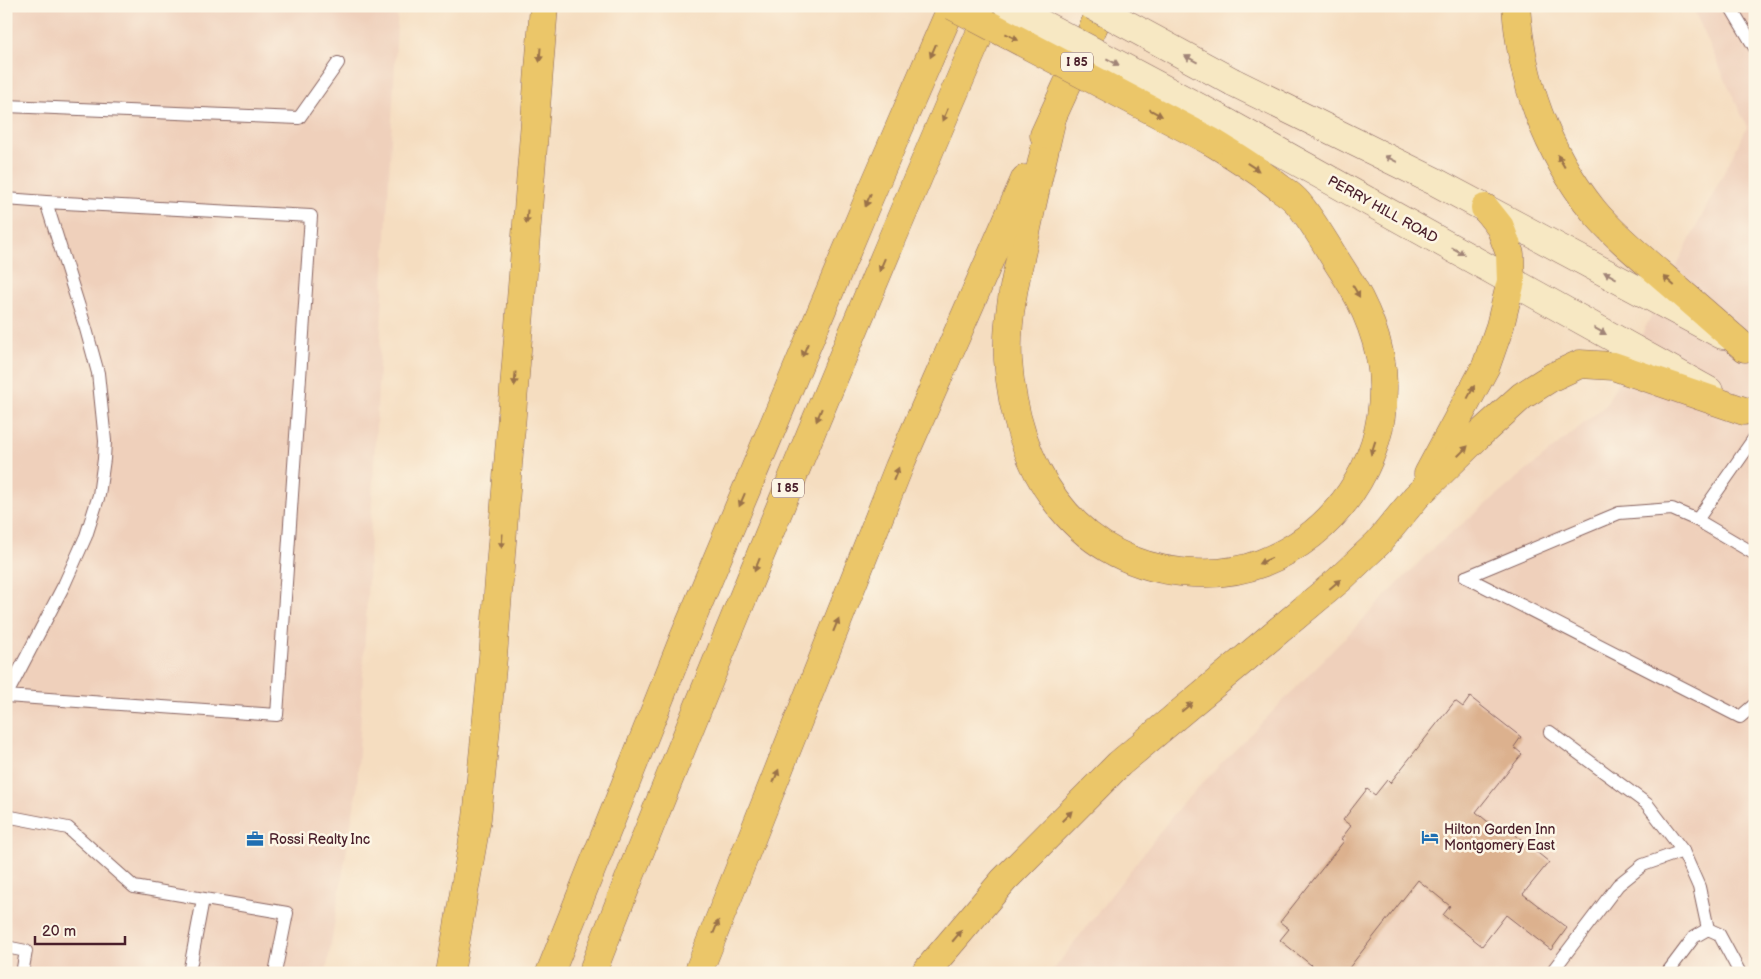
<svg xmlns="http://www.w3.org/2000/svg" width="1761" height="979" font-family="'Balsamiq Sans',sans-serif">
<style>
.built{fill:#efd0bb}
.building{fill:#dcb18e}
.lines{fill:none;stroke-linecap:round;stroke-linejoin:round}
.lane-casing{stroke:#86625f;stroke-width:14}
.secondary-casing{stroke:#86625f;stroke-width:29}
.highway-casing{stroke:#86625f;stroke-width:29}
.lane{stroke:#fff;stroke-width:12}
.secondary{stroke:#f7e8c3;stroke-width:28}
.highway{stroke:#ebc669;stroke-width:28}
.secondary-bridge-casing{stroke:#86625f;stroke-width:29;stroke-linecap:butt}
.highway-bridge-casing{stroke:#86625f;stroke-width:29;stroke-linecap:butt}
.secondary-bridge{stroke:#f7e8c3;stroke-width:28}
.highway-bridge{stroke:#ebc669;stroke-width:28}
.oneway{fill:#9a724a}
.oneway2{fill:#a08477}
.labels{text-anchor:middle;stroke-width:5;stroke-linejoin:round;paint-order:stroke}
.shield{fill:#fcf5e5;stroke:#7f5f63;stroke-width:1}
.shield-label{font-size:12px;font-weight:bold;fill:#4a1f2b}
.street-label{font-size:14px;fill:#4a1f2b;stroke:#fcf5e5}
.poi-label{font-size:14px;fill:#4a1f2b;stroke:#fcf5e5;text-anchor:start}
</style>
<rect width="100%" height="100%" fill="#fcf5e5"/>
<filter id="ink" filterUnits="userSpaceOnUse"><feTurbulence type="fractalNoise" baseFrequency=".02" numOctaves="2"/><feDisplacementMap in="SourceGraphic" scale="10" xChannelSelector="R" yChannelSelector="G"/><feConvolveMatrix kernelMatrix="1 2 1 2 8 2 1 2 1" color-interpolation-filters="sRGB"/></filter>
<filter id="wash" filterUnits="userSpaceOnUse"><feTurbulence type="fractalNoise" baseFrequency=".0096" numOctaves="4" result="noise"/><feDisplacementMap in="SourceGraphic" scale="20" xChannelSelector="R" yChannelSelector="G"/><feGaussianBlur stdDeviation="1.12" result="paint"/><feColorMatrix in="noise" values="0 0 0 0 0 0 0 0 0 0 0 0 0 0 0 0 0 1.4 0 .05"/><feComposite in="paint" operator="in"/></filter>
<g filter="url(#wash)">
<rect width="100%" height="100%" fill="#f5ddc0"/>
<g class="built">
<polygon points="6,6 398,6 357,789 326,973 6,973"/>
<polygon points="1692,6 1755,6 1755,973 1051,973 1180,806 1432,549 1606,405 1747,127"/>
</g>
<g id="blocks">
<polygon class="building" points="1470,697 1521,737 1514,747 1522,754 1476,812 1504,835 1508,829 1549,862 1523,894 1567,928 1551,950 1506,915 1482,946 1443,915 1450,906 1418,880 1345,973 1321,973 1280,940 1289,929 1280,922 1344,841 1341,839 1351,826 1343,820 1367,789 1375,795 1387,780 1390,783 1455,701 1463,707"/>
</g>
</g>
<g filter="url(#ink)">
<use href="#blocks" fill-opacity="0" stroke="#86625f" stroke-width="1"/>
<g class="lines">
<g class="lane-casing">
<g id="lane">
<polyline points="1730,6 1755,48"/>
<polyline points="6,106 299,118 338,63"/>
<polyline points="6,199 46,202 311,216 277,715 6,696 64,585 86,536 99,495 104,459 105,441 98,373 86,329 46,202"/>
<polyline points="1755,437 1697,520 1755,554"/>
<polyline points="1466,577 1740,717 1755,704"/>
<polyline points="1466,577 1619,513 1672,509 1697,520"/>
<polyline points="1550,732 1647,804 1683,851 1699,887 1708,929"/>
<polyline points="6,816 68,828 134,887 287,913 275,973"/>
<polyline points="6,947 26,951 23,968"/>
<polyline points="189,973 203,899"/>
<polyline points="1551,973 1618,885 1643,865 1683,851"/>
<polyline points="1667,973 1694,937 1708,929 1719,934 1740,973"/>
</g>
</g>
<g class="secondary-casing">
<g id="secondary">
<polyline points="1233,82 1434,181 1722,335"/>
<polyline points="1217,117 1709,391"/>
</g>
</g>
<g class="highway-casing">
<g id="highway">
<path d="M1516,6c5,74 30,145 77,204 19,23 43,43 66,63 29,25 57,50 86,75"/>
<path d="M1052,118c-9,39 -18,77 -26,115 -10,42 -20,84 -18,127 7,104 62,200 173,212 27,3 55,1 81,-9 73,-29 122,-98 121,-177 0,-40 -18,-82 -40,-115 -14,-21 -29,-49 -45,-68 -5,-6 -12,-11 -18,-15 -22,-18 -45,-32 -68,-46"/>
<polyline points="1044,135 1103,6"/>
<polyline points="1428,474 1486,366 1500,326 1511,281 1510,254 1500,227 1485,208"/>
<polyline points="450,973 477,818 493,657 544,6"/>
<polyline points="550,973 683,640 869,198 952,6"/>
<path d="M592,973c57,-147 117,-293 177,-439 73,-176 146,-353 223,-528"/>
<polyline points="698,973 899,467 1025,179"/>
<polyline points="925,973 1004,880 1119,764 1339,580 1378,543 1416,497 1479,435 1522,396 1552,377 1580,364 1613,366 1744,411"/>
</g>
</g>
<use href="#lane" class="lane"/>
<use href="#secondary" class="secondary"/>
<use href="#highway" class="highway"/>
<g class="secondary-bridge-casing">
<g id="secondary-bridge">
<polyline points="1008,6 1217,117"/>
<polyline points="1093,6 1233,82"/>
</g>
</g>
<g class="highway-bridge-casing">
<polyline id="highway-bridge" points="953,6 1212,142"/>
</g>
<use href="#secondary-bridge" class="secondary-bridge"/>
<use href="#highway-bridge" class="highway-bridge"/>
</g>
<defs><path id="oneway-solid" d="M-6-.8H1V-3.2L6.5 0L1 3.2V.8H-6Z" transform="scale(1.25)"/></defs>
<g class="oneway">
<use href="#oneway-solid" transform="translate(1012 37) rotate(28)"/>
<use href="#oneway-solid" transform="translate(933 51) rotate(113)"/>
<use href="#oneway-solid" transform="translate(540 55) rotate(94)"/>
<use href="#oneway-solid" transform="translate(1156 113) rotate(28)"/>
<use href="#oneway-solid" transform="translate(945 115) rotate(113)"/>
<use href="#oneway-solid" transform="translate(1561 161) rotate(-120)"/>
<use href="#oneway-solid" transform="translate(1253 167) rotate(33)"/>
<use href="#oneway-solid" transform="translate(868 200) rotate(113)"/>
<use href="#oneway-solid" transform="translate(527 217) rotate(94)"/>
<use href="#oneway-solid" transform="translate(882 265) rotate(113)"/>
<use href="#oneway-solid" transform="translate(1669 281) rotate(-139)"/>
<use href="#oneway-solid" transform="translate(1356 291) rotate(60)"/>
<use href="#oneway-solid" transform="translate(805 350) rotate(113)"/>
<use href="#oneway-solid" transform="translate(515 379) rotate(94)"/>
<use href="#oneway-solid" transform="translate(1471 392) rotate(-62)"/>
<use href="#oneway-solid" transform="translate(819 415) rotate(112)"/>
<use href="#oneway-solid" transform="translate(1373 448) rotate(108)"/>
<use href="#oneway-solid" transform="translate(1463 451) rotate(-45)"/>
<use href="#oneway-solid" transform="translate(896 474) rotate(-68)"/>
<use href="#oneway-solid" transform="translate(742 500) rotate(113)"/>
<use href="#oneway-solid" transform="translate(502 541) rotate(94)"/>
<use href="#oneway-solid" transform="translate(1265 561) rotate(156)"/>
<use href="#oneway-solid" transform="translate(757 565) rotate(112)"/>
<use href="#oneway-solid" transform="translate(1335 584) rotate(-41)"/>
<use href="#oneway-solid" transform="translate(836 625) rotate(-68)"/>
<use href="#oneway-solid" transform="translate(1187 707) rotate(-40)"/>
<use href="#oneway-solid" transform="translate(776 776) rotate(-68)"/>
<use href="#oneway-solid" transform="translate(1067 816) rotate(-45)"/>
<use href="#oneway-solid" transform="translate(716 927) rotate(-68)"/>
<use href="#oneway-solid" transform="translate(957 936) rotate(-50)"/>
</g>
<g class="oneway2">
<use href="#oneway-solid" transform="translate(1191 59) rotate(-152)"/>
<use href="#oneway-solid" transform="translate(1113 62) rotate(28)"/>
<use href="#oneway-solid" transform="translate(1391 159) rotate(-154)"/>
<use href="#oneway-solid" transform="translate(1458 251) rotate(29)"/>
<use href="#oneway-solid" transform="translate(1610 275) rotate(-152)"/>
<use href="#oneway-solid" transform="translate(1600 331) rotate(29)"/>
</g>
</g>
<defs>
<g id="hotel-bare" transform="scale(1.35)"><path d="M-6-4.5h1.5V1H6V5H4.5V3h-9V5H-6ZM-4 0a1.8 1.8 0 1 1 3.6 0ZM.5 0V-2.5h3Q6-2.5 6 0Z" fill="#1f6fb2" stroke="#fcf5e5" stroke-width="2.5" paint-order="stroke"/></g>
<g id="office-bare" transform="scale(1.35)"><path d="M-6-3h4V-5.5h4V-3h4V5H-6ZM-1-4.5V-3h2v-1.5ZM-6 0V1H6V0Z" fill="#1f6fb2" stroke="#fcf5e5" stroke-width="2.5" paint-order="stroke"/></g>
</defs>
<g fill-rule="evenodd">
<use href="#hotel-bare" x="1430" y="837"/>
<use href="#office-bare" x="255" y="839"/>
</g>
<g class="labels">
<g class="shield">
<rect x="1061" y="52.5" width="32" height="19" rx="4"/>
<rect x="772" y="478.5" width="32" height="19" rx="4"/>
</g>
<g class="shield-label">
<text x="1077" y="66">I 85</text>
<text x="788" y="492">I 85</text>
</g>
<g class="street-label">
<text transform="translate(1383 209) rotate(29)" y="5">PERRY HILL ROAD</text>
</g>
<g class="poi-label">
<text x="1444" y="834">Hilton Garden Inn<tspan x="1444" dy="16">Montgomery East</tspan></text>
<text x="269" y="844">Rossi Realty Inc</text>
</g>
</g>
<rect width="1761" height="979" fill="none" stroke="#fcf5e5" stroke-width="25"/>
<path d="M35 936v8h90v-8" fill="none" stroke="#4a1f2b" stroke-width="2.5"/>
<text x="42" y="936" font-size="15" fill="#4a1f2b" stroke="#fcf5e5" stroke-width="4" paint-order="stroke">20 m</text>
</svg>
